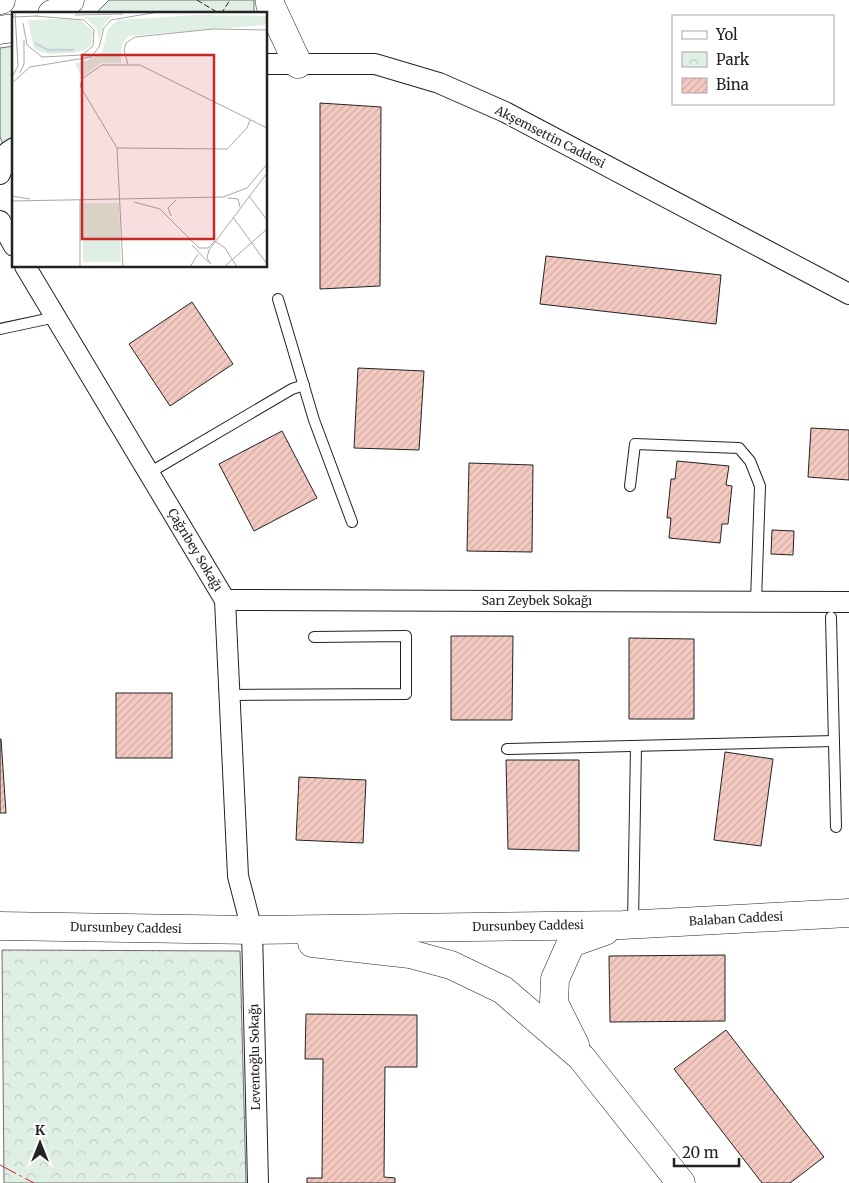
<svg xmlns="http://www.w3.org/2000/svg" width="849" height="1183" font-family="Merriweather,serif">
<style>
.grass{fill:#e0efe3;stroke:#6f6f6f}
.park{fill:url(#park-crowns);stroke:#6f6f6f}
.building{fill:url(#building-hatch);stroke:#222}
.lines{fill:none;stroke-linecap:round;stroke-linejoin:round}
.lane-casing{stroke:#222;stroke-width:12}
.street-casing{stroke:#222;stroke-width:22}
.secondary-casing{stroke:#222;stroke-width:29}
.highway-casing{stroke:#222;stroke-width:29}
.lane{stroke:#fff;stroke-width:10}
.street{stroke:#fff;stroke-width:20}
.secondary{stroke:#fff;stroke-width:28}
.highway{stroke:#fff;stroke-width:28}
.fence{stroke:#222;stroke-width:1;stroke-dasharray:6 2.5;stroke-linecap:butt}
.power{stroke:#c62828;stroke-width:1;stroke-dasharray:18 4 2.5 4;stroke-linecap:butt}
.labels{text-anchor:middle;stroke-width:4;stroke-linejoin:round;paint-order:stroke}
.street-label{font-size:12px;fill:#222;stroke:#fff}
.inset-river{fill:none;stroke:#c7d3dd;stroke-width:2.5}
.inset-road{fill:none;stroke:#a7a7a7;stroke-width:1}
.view{fill:#c62828;fill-opacity:0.15;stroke:#c62828;stroke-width:2.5}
.inset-edge{fill:none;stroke:#222;stroke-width:2.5}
</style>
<defs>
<pattern id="park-crowns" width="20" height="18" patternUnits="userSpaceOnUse" patternTransform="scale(1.25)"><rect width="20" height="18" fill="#e0efe3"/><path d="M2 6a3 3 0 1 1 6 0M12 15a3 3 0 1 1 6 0" fill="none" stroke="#c0cdc2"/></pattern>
<pattern id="building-hatch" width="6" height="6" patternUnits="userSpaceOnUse" patternTransform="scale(1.25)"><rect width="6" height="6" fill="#f3c9c0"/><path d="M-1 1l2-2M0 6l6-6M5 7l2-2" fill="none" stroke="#d0aca5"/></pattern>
</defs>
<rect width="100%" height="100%" fill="#fff"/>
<g class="grass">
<polygon points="109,0 254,0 254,14 95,14"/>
<polygon points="14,46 14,136 3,144 0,137 0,48"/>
</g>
<polygon class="park" points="2,950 240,951 246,1183 4,1183"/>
<g class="building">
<polygon points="320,103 381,107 380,286 320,289"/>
<polygon points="546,256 721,275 716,324 540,304"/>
<polygon points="192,302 233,364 170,406 129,344"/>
<polygon points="358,368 424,371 419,450 354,448"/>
<polygon points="811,428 849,430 849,480 808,477"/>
<polygon points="282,431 317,498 254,531 219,464"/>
<polygon points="677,461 729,466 726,485 732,486 728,524 722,524 720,543 669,538 671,518 667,518 671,479 675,479"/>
<polygon points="469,463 533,465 532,552 467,551"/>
<polygon points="772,530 794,531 793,555 771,554"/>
<polygon points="451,636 513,636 512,720 451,720"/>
<polygon points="629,638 694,639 694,719 629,719"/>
<rect x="116" y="693" width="56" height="65"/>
<polygon points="0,739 1,739 6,813 0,813"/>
<polygon points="725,752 773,759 761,846 714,840"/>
<polygon points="506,760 579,760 579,851 508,849"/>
<polygon points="299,777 366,780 363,843 296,840"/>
<polygon points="725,955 725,1021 610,1022 609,956"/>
<polygon points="306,1014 417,1015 417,1067 385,1067 384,1177 395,1178 395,1183 307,1183 307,1178 322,1178 323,1059 305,1059"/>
<polygon points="726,1030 824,1157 790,1183 762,1183 674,1069"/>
</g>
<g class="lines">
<g class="lane-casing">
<g id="lane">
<polyline points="278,299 314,420 352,522"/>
<polyline points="0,329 56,317"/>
<polyline points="149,473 292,389 304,385"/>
<polyline points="630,486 635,444 739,448 750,461 760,486 756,601"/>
<polyline points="831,617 836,827"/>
<polyline points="230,695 406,694 406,636 314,637"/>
<polyline points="507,749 834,741"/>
<polyline points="633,923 636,746"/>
</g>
</g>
<g class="street-casing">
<g id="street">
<polyline points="266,64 375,64 439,83 505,112 849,294"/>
<polyline points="0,174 8,152 14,148"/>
<polyline points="0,221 14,246"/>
<polyline points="25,266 225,600 238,876 252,930 258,1183"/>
<polyline points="225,600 849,602"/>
</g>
</g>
<g class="secondary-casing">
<g id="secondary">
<polyline points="270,0 270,4 298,64"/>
<polyline points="0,926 252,930 623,925 849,913"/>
<polyline points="312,943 410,954 451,965 503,990 581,1057 681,1183"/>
<polyline points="575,1045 554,1003 555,979 571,943 605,931"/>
</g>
</g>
<g class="highway-casing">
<g id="highway">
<polyline points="0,0 1,0"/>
<polyline points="52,14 57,12 70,0"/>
<polyline points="0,30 14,28"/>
</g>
</g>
<use href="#lane" class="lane"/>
<use href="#street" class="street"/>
<use href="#secondary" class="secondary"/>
<use href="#highway" class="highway"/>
<g class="fence">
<polyline points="197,0 220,14"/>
<polyline points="221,14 230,0"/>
</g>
<polyline class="power" points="0,1165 34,1183"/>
</g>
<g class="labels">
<g class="street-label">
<text transform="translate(550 137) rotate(27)" y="4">Akşemsettin Caddesi</text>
<text transform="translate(195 550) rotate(59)" y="4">Çağrıbey Sokağı</text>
<text x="537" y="605">Sarı Zeybek Sokağı</text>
<text transform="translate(736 919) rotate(-3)" y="4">Balaban Caddesi</text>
<text transform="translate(528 926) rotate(-1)" y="4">Dursunbey Caddesi</text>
<text transform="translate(126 928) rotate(1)" y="4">Dursunbey Caddesi</text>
<text transform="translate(255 1057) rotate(-91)" y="4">Leventoğlu Sokağı</text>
</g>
</g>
<g transform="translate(12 12)">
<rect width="255" height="255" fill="#fff"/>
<path d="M184,3l71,1v9l-139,11 -6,9 -1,18h-20l-19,14 -7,-14 12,-2 15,-9 6,-23 10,-9zM100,4l-7,7 -6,17 -3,-13 -12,-10z" fill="#e0efe3"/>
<path d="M58,7l12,2 11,11 -2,13 -7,6 -14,2 -22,1 -14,-5 -6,-29z" fill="#e0efe3"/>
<path d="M70,191h37l2,59h-38z" fill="#e0efe3"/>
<path class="inset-river" d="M23,31l13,7h26"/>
<path class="inset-road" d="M63,3l48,-1M0,5l26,-1M11,11l4,22 15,12 40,-2 11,-9 1,-16 -10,-10 -49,-4M0,19v35M116,53l-4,-15 2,-7 9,-6 78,-8 54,1M8,61l4,-9v-24M0,65l6,-11 -3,-54M0,71l18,-16 61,-10 8,-10 5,-19 7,-8 47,-8M105,136l110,1 20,-21 3,-8M0,184l18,3M237,184l18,24M216,186l10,1 2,8M0,189l211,-4 24,-9 20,-24M122,190l26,7 39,39h9l7,-7M159,204l-3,-8 8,-8M221,205l34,47M203,229l10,7 12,19M180,233l17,18M199,252l-4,-6 2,-8 58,-77M68,255v-68M111,255l-6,-119 -37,-62 3,-8 19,-13h38l127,63M178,255l8,-13M212,255l43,-38"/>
<path class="view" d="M70,43h132v184h-132z"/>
<rect width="255" height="255" class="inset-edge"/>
</g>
<rect x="672" y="15" width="162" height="90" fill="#ffffff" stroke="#a7a7a7"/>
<rect x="682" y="31" width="25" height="8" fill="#ffffff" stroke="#a7a7a7"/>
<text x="716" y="40" font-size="15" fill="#222222">Yol</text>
<rect x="682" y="52" width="25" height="15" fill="url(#park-crowns)" stroke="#a7a7a7"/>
<text x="716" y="65" font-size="15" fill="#222222">Park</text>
<rect x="682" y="78" width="25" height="15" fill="url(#building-hatch)" stroke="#a7a7a7"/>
<text x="716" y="90" font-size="15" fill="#222222">Bina</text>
<g transform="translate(40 1143)" stroke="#ffffff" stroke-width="4" paint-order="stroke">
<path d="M0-4L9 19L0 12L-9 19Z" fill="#222222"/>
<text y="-8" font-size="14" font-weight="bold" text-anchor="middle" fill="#222222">K</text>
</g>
<path d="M674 1158v8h65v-8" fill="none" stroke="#222222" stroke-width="2.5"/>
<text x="682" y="1158" font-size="15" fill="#222222" stroke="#ffffff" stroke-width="4" paint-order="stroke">20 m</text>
</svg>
